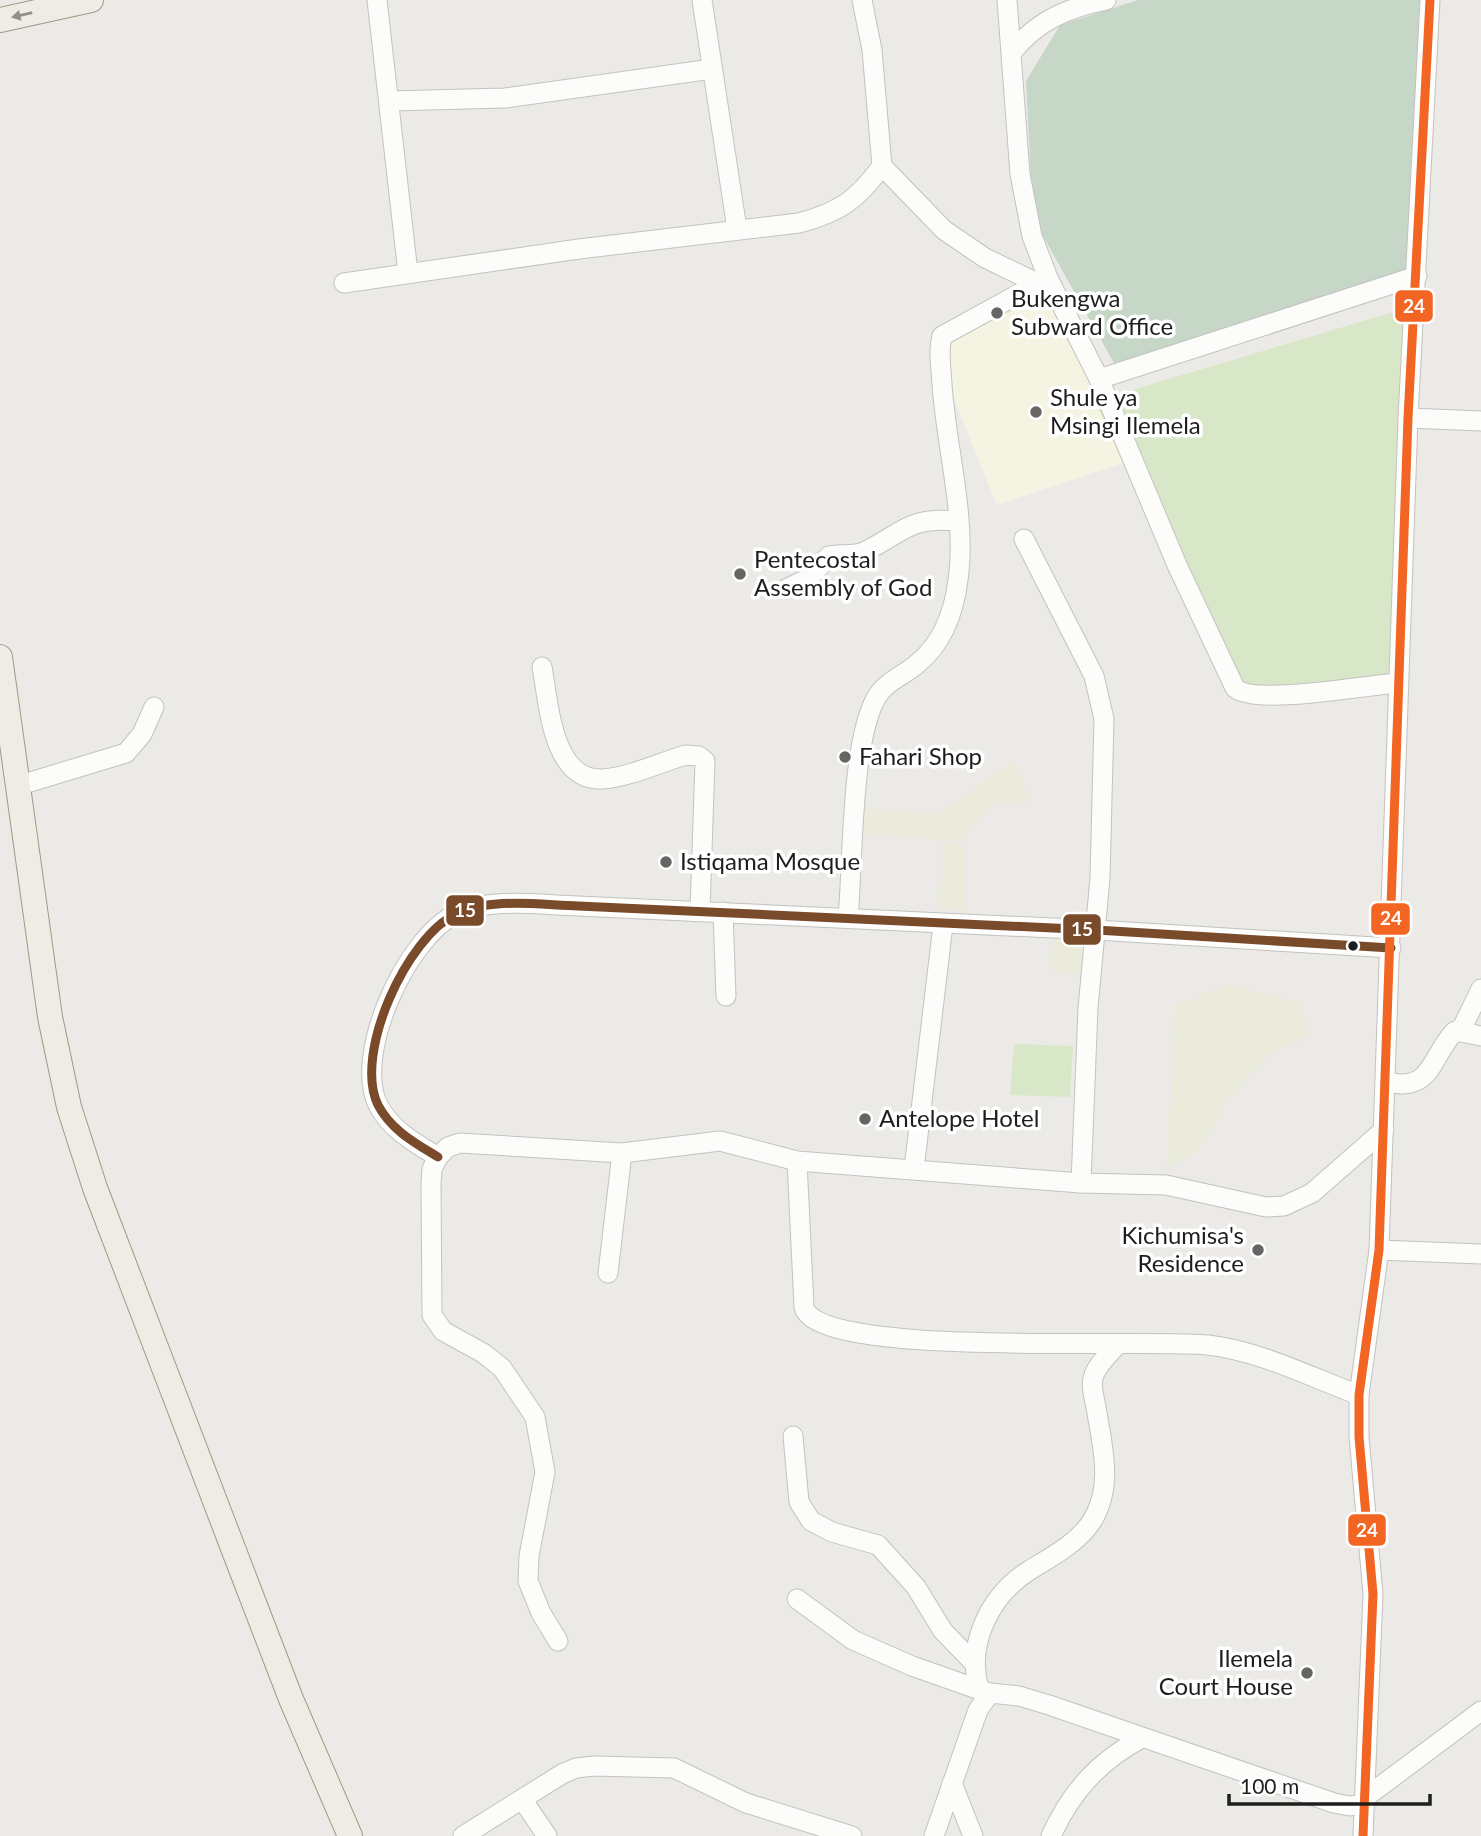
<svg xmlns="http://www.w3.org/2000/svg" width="1481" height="1836" font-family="Lato,sans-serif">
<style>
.education{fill:#f5f4e3}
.farmland{fill:#eaebdb}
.grass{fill:#d8e7c8}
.cemetery{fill:#c6d6c7}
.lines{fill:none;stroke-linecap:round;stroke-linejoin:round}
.minor-casing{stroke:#c3c2c1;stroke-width:21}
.major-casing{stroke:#a19885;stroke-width:26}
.minor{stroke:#fcfcfb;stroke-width:19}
.major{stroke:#efece5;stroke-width:24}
.bus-1-casing{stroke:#fff;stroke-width:14}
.bus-2-casing{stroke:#fff;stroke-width:14}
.bus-1{stroke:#7a4b2a;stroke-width:9}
.bus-2{stroke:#f26522;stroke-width:9}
.oneway{fill:#918f8b}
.poi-dot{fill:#666564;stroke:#fff;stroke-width:2.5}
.bus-dot{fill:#1e1e1e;stroke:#fff;stroke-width:2.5}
.labels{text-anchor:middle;stroke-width:7;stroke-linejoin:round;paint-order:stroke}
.poi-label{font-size:24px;fill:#1e1e1e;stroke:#fff;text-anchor:start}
.line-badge{stroke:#fff;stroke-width:2.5}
.badge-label{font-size:19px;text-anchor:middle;font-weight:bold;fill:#fff}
</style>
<rect width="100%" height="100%" fill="#eceae7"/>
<polygon class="education" points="1051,278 1124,463 997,505 931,342"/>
<g class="farmland">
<polygon points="1015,761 1031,802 996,801 958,841 865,833 865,808 937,815"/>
<polygon points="942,844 964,844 963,910 940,909"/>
<polygon points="1053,939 1084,941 1082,974 1052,972"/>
<polygon points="1227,984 1299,1002 1311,1035 1270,1054 1229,1098 1198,1150 1167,1167 1176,1006"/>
</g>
<g class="grass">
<polygon points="1407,308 1388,682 1228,695 1095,401"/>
<polygon points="1014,1044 1073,1046 1070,1097 1010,1095"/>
</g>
<polygon class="cemetery" points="1138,0 1420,0 1415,284 1115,365 1033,218 1026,81 1060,25"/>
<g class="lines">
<g class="minor-casing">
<g id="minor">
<polyline points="377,0 408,273"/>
<polyline points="702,0 737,229"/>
<polyline points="862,0 872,50 882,166 944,230 985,258 1037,283"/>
<path d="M1007,0l13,174 12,62 16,42 51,101 78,186 58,123c20,18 131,-3 163,-5"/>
<path d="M1012,52c25,-31 55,-44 94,-52"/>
<polyline points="390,101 505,98 712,69"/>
<path d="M344,283l235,-34 220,-26c41,-11 58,-23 83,-57"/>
<polyline points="1099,379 1417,276"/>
<polyline points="1408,418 1481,421"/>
<polyline points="1024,539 1094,676 1104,719 1100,878 1088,1008 1081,1183"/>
<path d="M786,589l23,-11 20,-22c12,-3 26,1 37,-5 39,-20 43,-34 91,-30"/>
<path d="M542,667c7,37 10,115 61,112 27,-2 58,-17 83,-24l13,1 6,5 -5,150"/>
<polyline points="17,786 126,753 142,734 154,707"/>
<polyline points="723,912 726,996"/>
<path d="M848,918c5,-56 3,-168 26,-216 9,-20 28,-25 43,-38 26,-21 37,-52 41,-84 9,-62 -12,-133 -16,-196 -1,-16 -4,-33 0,-48l106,-58"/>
<polyline points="1461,1030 1481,989"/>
<path d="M1387,1082c46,11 44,-27 68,-51l26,5"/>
<path d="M438,1157c-23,-14 -47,-27 -60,-52 -25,-51 29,-168 78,-191 35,-17 84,-9 122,-8l518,24 295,18"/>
<path d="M797,1161l7,146c11,52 350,31 404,38 52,6 102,32 151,50"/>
<polyline points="914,1169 943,925"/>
<polyline points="1379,1250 1481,1254"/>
<polyline points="608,1273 622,1153"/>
<polyline points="793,1436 799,1502 811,1521 832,1532 878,1545 916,1587 943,1631 973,1662"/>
<polyline points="797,1599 853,1640 912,1666 986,1692"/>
<polyline points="558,1641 541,1613 528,1581 529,1556 545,1472 535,1417 502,1368 483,1353 443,1331 432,1315 431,1184 432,1169 438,1157 448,1147 460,1143 622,1153 720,1141 797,1161 1081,1183 1166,1185 1266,1207 1284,1206 1312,1193 1384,1130"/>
<path d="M979,1689c-13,-45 11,-94 51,-119 21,-13 48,-27 62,-49 22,-35 10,-76 4,-114 -2,-11 -6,-22 -2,-32 4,-11 15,-21 23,-30"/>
<polyline points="952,1783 973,1836"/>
<polyline points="1366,1797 1481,1711"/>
<polyline points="522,1799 547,1836"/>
<polyline points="463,1836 562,1774 576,1768 594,1766 674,1768 746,1803 852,1836"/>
<polyline points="934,1836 978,1710 990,1693 1019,1696 1049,1705 1334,1803 1350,1806 1362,1804"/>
<path d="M1051,1836c20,-44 47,-74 89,-97"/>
<polyline points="1363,1836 1373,1594 1359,1437 1359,1395 1379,1250 1408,418 1430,0"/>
</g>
</g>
<g class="major-casing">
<g id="major">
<polyline points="0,20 91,0"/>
<polyline points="0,657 50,1017 69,1107 95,1188 246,1582 291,1699 350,1836"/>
</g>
</g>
<use href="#minor" class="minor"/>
<use href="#major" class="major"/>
<g class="bus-1-casing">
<path id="bus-1" d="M438,1157c-23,-14 -47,-27 -60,-52 -25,-51 29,-168 78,-191 35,-17 84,-9 122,-8l518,24 295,18"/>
</g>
<g class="bus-2-casing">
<polyline id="bus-2" points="1363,1836 1373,1594 1359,1437 1359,1395 1379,1250 1408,418 1430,0"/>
</g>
<use href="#bus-1" class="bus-1"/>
<use href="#bus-2" class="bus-2"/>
</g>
<defs><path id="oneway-solid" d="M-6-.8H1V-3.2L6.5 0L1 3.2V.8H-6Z" transform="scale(1.75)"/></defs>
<use class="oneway" href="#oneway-solid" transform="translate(22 15) rotate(167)"/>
<g class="poi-dot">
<circle cx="997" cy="313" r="7"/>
<circle cx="1036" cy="412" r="7"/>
<circle cx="740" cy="574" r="7"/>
<circle cx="845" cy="757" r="7"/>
<circle cx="666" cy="862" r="7"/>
<circle cx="865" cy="1119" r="7"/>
<circle cx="1258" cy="1250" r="7"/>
<circle cx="1307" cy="1673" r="7"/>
</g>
<circle class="bus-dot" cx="1353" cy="946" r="6"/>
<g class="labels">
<g class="poi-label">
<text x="1011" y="307">Bukengwa<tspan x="1011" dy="28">Subward Office</tspan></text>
<text x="1050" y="406">Shule ya<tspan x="1050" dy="28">Msingi Ilemela</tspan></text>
<text x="754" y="568">Pentecostal<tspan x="754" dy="28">Assembly of God</tspan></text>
<text x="859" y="765">Fahari Shop</text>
<text x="680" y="870">Istiqama Mosque</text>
<text x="879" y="1127">Antelope Hotel</text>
<text x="1244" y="1244" text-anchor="end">Kichumisa's<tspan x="1244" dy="28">Residence</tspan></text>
<text x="1293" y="1667" text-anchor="end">Ilemela<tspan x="1293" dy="28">Court House</tspan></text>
</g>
</g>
<g class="line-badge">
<rect x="1394" y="289" width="40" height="34" rx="7" fill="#f26522"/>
<rect x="445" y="894" width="40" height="33" rx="7" fill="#7a4b2a"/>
<rect x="1370" y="902" width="41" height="34" rx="7" fill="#f26522"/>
<rect x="1062" y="913" width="40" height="33" rx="7" fill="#7a4b2a"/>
<rect x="1347" y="1513" width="40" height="34" rx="7" fill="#f26522"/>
</g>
<g class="badge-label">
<text x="1414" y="313">24</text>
<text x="465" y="917">15</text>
<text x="1391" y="925">24</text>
<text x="1082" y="936">15</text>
<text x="1367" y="1537">24</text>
</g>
<path d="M1229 1794v10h201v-10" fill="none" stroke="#1e1e1e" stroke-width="3.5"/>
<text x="1240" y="1794" font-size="21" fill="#1e1e1e" stroke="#ffffff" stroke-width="5" paint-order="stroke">100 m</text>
</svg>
